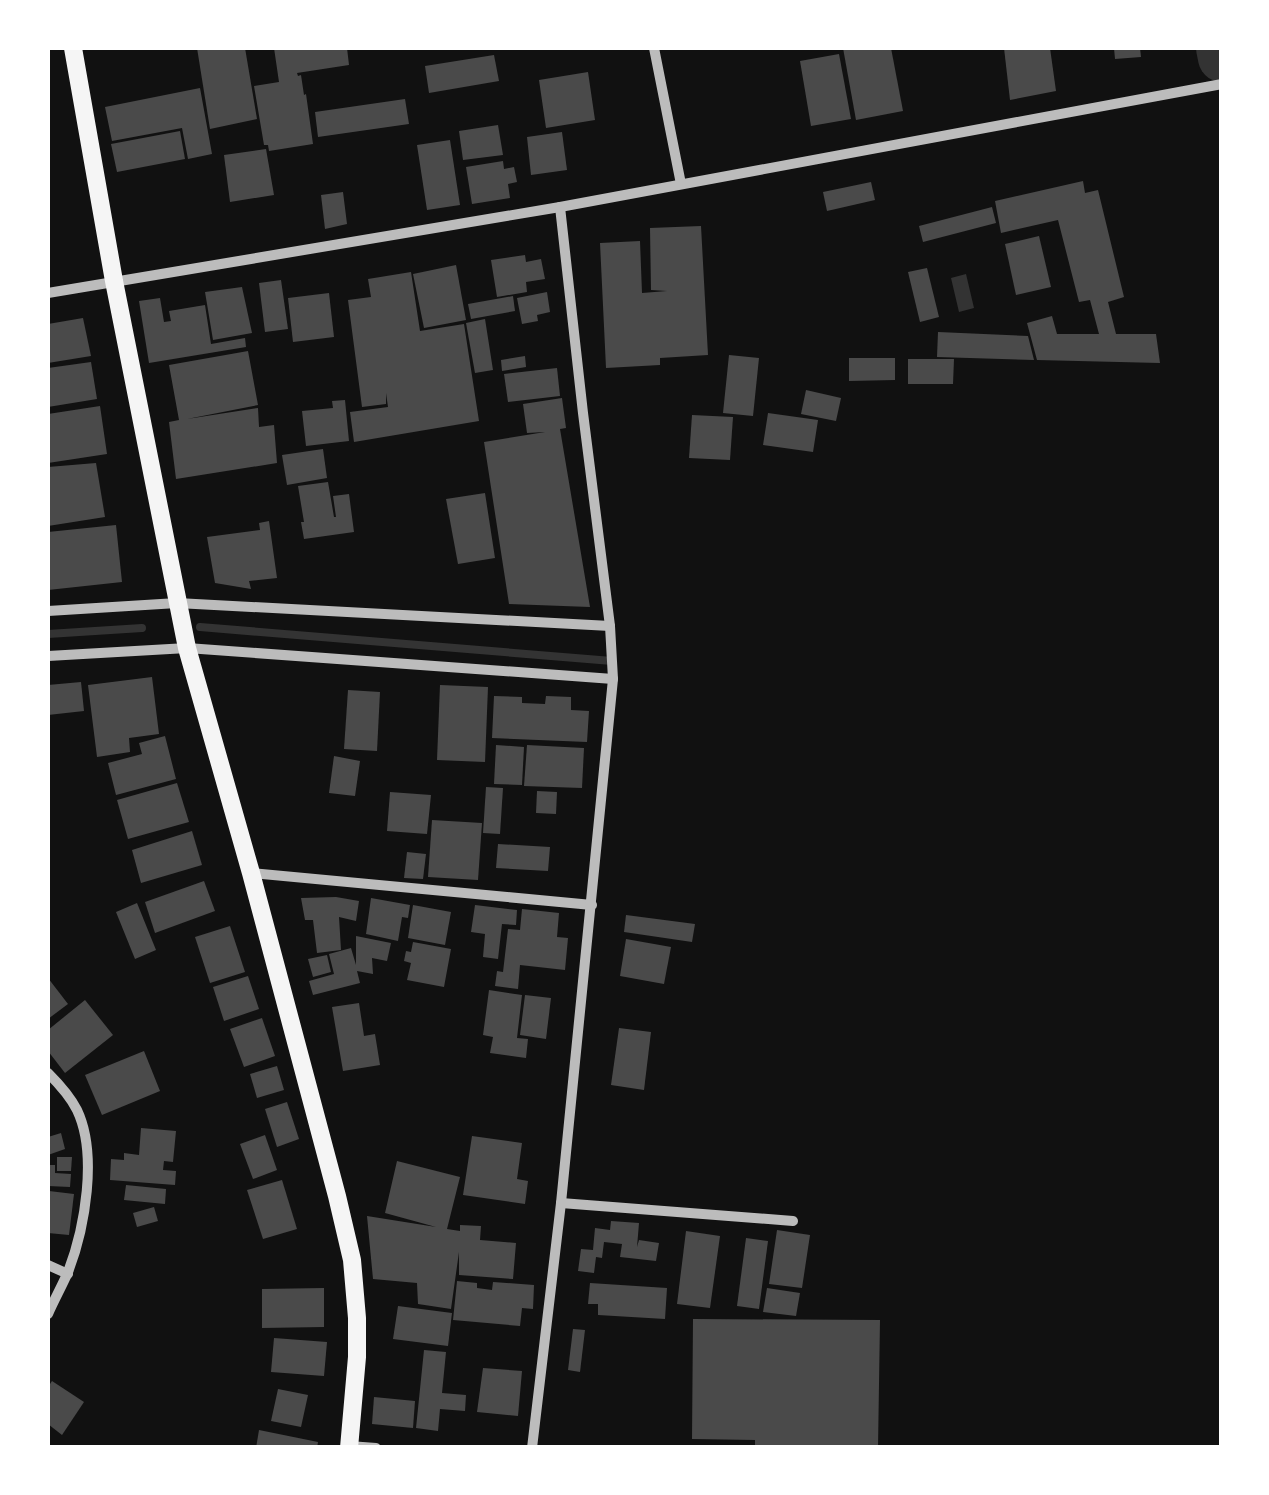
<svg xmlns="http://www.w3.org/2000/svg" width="1269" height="1495" font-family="Barlow,sans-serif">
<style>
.water{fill:#333}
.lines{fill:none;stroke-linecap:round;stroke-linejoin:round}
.stream{stroke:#333;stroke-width:8}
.river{stroke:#333;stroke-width:48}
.building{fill:#4a4a4a}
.minor{stroke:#bcbcbc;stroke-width:10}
.secondary{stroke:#f5f5f5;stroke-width:18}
</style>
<rect width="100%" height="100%" fill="#111"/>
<polygon class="water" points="966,274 974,308 959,312 951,278"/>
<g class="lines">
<g class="stream">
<polyline points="200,627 612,661"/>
<polyline points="48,634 142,628"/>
</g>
<polyline class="river" points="1220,48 1222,58"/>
</g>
<g class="building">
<polygon points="197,48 245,48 257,119 210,129"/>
<polygon points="274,48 347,48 349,65 297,73 298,76 301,75 304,95 306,94 313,144 269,151 268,145 264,145 254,86 279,82"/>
<polygon points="843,48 891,48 903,111 856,120"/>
<polygon points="1004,48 1050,48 1056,91 1010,100"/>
<polygon points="1114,48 1140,48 1141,57 1115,59"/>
<polygon points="839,54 851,119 811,126 800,61"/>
<polygon points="494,55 499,81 429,93 425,66"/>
<polygon points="588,72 595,120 546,128 539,80"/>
<polygon points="200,88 212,154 188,159 182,128 112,141 105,107"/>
<polygon points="405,99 409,124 318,137 315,112"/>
<polygon points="498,125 503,155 463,160 459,131"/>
<polygon points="180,131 185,159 117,172 111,144"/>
<polygon points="562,132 567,170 531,175 527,137"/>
<polygon points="450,140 460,205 427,210 417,145"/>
<polygon points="266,149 274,195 230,202 224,155"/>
<polygon points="503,161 504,169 514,167 517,182 508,184 510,198 472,204 466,167"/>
<polygon points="1083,181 1085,193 1098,190 1124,297 1108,302 1116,334 1156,334 1160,363 1037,360 1027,323 1052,316 1057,334 1099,334 1090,300 1079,302 1058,220 1001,233 995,201"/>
<polygon points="871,182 875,200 827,211 823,192"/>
<polygon points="343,192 347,224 325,229 321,195"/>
<polygon points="992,207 996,223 923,242 919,226"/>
<polygon points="701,226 708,355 660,358 660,365 606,368 600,243 640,241 642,293 667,291 651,290 650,228"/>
<polygon points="1039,236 1051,287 1016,295 1005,244"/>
<polygon points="525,255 526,262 541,259 545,279 526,282 527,292 497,297 491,260"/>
<polygon points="456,265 466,320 424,328 413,274"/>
<polygon points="927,268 939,317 920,322 908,272"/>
<polygon points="411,272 420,331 464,324 479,421 354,442 350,412 388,407 386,393 386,404 362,407 348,300 371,297 368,279"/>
<polygon points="281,280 288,329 265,332 259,283"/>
<polygon points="242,287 252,333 213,340 205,292"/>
<polygon points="547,292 550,312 537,315 538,321 522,324 517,298"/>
<polygon points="329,293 334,337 293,342 288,298"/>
<polygon points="513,296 515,311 471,319 468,304"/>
<polygon points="160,298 164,322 171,321 169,311 205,305 211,344 245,338 246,347 149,363 139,301"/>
<polygon points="83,318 91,356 48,363 48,324"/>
<polygon points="485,319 493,370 475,373 466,323"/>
<polygon points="938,332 1028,336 1034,360 937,357"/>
<polygon points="248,351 258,405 187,419 258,408 259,427 274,425 277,463 176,479 169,422 179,420 169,365"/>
<polygon points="729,355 759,358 753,416 723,413"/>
<polygon points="525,356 526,367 502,371 501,360"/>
<polygon points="849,358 895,358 895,380 849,381"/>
<polygon points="908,359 954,359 953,384 908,384"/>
<polygon points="91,362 97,399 48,407 48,368"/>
<polygon points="557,368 560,396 508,402 504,374"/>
<polygon points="806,390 841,398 836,421 801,414"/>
<polygon points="562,398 566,428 560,429 590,607 509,604 484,442 545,432 527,433 523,404"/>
<polygon points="345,400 349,441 306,446 302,411 333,408 332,401"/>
<polygon points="100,406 107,454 48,463 48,414"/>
<polygon points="768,413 818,420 813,452 763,445"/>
<polygon points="692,415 733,417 730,460 689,458"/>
<polygon points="323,449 327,478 287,485 282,455"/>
<polygon points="96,463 105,517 48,526 48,467"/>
<polygon points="328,482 334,517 336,517 333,496 349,494 354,532 304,539 301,522 304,522 298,486"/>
<polygon points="485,493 495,558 458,564 446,499"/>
<polygon points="269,521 277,578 249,581 251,589 215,583 207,537 260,530 259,523"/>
<polygon points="116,525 122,582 48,590 48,532"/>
<polygon points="152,677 159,734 129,738 130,752 97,757 88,685"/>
<polygon points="81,682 84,711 48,715 48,685"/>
<polygon points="440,685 488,687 485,762 437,760"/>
<polygon points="348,690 380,692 377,751 344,749"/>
<polygon points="494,696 522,697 522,703 545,704 546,696 571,697 571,710 589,711 587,742 492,738"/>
<polygon points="165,736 176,779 116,795 108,763 142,754 139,743"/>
<polygon points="496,745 524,747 522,785 494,784"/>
<polygon points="527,745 584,748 582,788 524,786"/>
<polygon points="334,756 360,761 355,796 329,793"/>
<polygon points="177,783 189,822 128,839 117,800"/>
<polygon points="486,787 503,788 500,834 483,833"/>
<polygon points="537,791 557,792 556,814 536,813"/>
<polygon points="390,792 431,795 427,834 387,831"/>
<polygon points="432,820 482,823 478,880 428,877"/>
<polygon points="192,831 202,865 141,883 132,850"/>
<polygon points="498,844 550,847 548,871 496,868"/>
<polygon points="407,852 426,854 423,879 404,878"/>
<polygon points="204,881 215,911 155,933 145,902"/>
<polygon points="336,897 359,901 356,921 339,917 341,950 317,953 313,920 305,920 301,898"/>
<polygon points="371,898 410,905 408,918 402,917 398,941 366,934"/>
<polygon points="137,903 156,950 135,959 116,912"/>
<polygon points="413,905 451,912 445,945 408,938"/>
<polygon points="475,905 517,910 516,925 502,924 498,959 483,957 485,934 471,932"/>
<polygon points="522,909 559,913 557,937 568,938 565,970 520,965 518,989 495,986 497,971 503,972 508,929 520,930"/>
<polygon points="626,915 695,924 692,942 624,932"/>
<polygon points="230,926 245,972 210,983 195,937"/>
<polygon points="356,936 391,943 387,961 372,958 373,974 357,971 360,983 313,995 309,981 334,974 329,954 351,948 356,965"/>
<polygon points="626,939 671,947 664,984 620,976"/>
<polygon points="413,942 451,949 444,987 407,980 411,963 404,961 406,951 411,952"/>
<polygon points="327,955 331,972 313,977 308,959"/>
<polygon points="248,976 259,1009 224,1021 213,987"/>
<polygon points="48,978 68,1004 48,1019"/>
<polygon points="489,990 522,995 517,1038 528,1039 526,1058 490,1053 493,1037 483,1035"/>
<polygon points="525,995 551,998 546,1039 520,1035"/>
<polygon points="85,1000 113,1035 65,1073 48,1051 48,1030"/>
<polygon points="359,1003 364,1036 375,1034 380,1065 343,1071 332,1007"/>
<polygon points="262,1018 275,1056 244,1067 230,1029"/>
<polygon points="619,1028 651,1032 644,1090 611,1085"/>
<polygon points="144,1051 160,1091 102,1115 85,1075"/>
<polygon points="277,1066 284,1090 257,1098 250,1074"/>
<polygon points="287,1102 299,1139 277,1147 265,1109"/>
<polygon points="141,1128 176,1131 173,1162 164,1161 163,1170 176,1171 175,1185 110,1180 111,1159 124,1160 124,1153 139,1155"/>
<polygon points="61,1133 65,1149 48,1155 48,1137"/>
<polygon points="265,1135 277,1170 253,1179 240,1144"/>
<polygon points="472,1136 522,1143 517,1179 528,1181 525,1204 463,1195"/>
<polygon points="57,1157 72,1157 71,1171 57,1171"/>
<polygon points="397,1161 460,1177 447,1229 460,1231 460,1225 481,1226 480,1240 516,1243 513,1279 459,1275 459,1252 451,1309 418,1304 417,1283 373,1279 367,1216 436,1227 385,1213"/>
<polygon points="48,1165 55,1165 55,1173 71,1174 70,1187 48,1186"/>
<polygon points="282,1180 297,1229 263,1239 247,1190"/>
<polygon points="126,1185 166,1189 165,1204 124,1200"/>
<polygon points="49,1191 74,1194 69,1235 48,1233"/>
<polygon points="154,1207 158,1221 137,1227 133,1213"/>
<polygon points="611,1221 639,1223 637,1247 639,1240 659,1243 656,1261 620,1257 622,1244 604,1242 602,1258 596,1257 594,1273 578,1271 581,1249 593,1250 595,1228 610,1230"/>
<polygon points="777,1230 810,1235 802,1288 769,1284"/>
<polygon points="686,1231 720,1236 710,1308 677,1304"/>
<polygon points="746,1238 768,1241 759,1309 737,1306"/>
<polygon points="457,1281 477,1283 477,1288 492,1290 493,1282 534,1285 533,1309 522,1308 520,1326 453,1320"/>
<polygon points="590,1283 667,1288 665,1319 598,1315 598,1304 588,1304"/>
<polygon points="324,1288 324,1327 262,1328 262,1289"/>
<polygon points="767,1288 800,1293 796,1316 763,1312"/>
<polygon points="398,1306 452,1313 448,1346 393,1339"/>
<polygon points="693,1319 880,1320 878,1448 755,1448 755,1440 692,1439"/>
<polygon points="573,1329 585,1330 580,1372 568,1370"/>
<polygon points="274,1338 327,1342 324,1376 271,1372"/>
<polygon points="424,1350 446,1352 442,1393 466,1395 465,1411 440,1409 438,1431 416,1428"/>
<polygon points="483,1368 522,1371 518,1416 477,1412"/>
<polygon points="52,1381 84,1402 62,1435 48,1424 48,1387"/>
<polygon points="278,1389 308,1395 301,1427 271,1421"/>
<polygon points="374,1397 415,1401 413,1428 372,1424"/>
<polygon points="259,1430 318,1442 317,1448 256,1448"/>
</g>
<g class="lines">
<g class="minor">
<polyline points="654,48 681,184"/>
<polyline points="48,293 560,207 1222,84"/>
<polyline points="48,611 177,603 610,626"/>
<polyline points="48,656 187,648 613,679"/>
<polyline points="251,873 592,905"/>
<path d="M48,1073c11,11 22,23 29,37 21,44 8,118 -9,162 -6,14 -14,28 -20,42"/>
<polyline points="561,1203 793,1221"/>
<polyline points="48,1265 68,1274"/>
<polyline points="349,1446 376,1448"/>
<polyline points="532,1448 561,1203 613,679 610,626 583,413 560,207"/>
</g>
<polyline class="secondary" points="73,48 114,281 187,648 251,873 337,1196 352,1260 357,1318 357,1357 349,1448"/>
</g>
<rect width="1269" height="1495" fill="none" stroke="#ffffff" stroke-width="100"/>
</svg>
